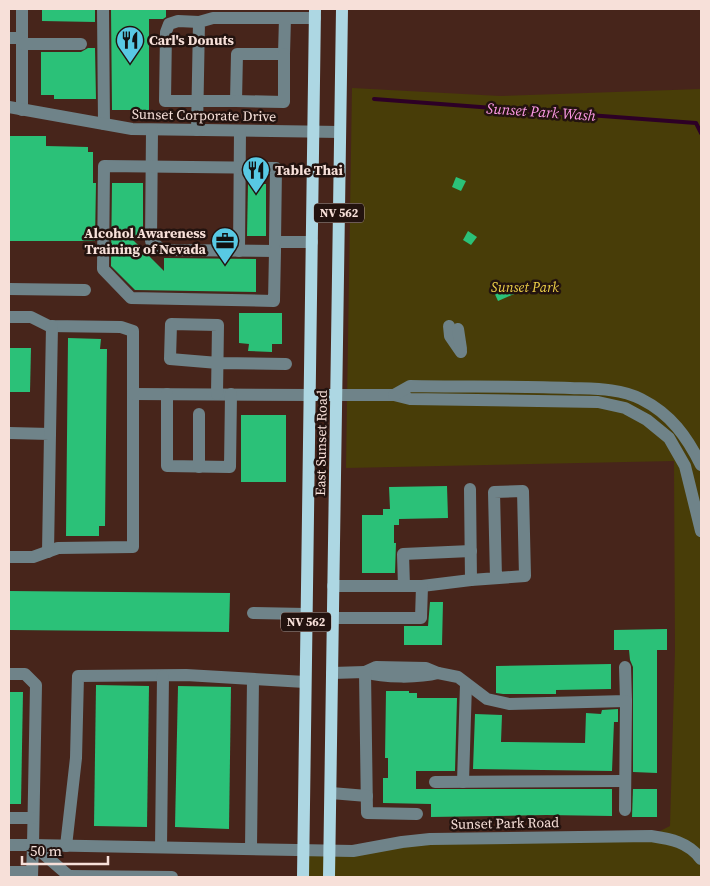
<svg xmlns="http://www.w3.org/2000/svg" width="710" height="886" font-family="'Source Serif 4',serif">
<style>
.green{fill:#483d08}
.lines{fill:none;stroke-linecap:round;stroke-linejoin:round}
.stream{stroke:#2d0026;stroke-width:4}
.building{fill:#2bc178}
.minor{stroke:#6f8389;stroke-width:12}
.major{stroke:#add7e3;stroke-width:12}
.labels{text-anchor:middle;stroke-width:5;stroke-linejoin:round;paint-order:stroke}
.shield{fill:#23130f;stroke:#b7a29c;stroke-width:1}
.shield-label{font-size:12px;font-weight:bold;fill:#f7e0d9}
.poi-label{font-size:14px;font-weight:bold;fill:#f7e0d9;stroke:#23130f;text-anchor:start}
.street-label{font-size:14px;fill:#f7e0d9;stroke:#23130f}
.park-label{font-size:14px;font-style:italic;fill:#eed048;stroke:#23130f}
.water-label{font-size:15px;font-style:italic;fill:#fe99e6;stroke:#23130f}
</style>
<rect width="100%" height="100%" fill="#47251b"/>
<polygon class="green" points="352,88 500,96 701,89 701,877 303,877 303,849 402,842 650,836 670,826 675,651 674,461 346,468"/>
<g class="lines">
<polyline class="stream" points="374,99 696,123 701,133"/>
</g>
<g class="building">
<polygon points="42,9 95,9 95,22 42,21"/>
<polygon points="111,9 166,9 166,17 163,19 149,19 149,110 112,110"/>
<polygon points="88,48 95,48 96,99 54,99 54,95 41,95 41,52 81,52"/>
<polygon points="9,136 46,136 46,146 88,147 88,152 93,152 93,183 96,183 95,241 9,241"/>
<polygon points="456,177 466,181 461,191 452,187"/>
<polygon points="112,183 143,183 143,237 130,237 164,271 164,258 256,259 256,292 135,290 111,266"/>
<polygon points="248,184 266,184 266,236 247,236"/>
<polygon points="468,231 477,237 471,245 463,240"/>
<polygon points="508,283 514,294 498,301 493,290"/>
<polygon points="239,313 282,313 282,344 272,344 272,352 248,351 249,344 239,343"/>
<polygon points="68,338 101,339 100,349 107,349 105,526 99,526 99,536 66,536"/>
<polygon points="9,348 31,348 30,392 9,392"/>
<rect x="241" y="415" width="45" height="67"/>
<polygon points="447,486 448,518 399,519 399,525 394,525 394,543 396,543 395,573 362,573 362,515 383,515 383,509 390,509 389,487"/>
<polygon points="9,591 230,593 229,632 9,630"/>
<polygon points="430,602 443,602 442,645 404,645 404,626 428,626"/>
<polygon points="667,629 667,650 657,650 657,773 633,772 633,667 630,660 629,650 614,650 614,630"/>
<polygon points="611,664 611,689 556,690 556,694 503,694 496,693 496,666"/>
<polygon points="96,685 149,686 147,827 94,826"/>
<polygon points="178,686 231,687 229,829 175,827"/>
<polygon points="386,691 409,691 409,693 417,693 417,698 457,698 455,771 416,771 416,789 612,789 612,816 546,815 431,817 431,804 383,803 383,778 388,778 388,758 385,758"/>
<polygon points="9,692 23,692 21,804 9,804"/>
<polygon points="618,709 618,722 614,722 612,771 473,769 475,714 502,715 501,742 585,743 586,713 601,714 602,710"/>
<polygon points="633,789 657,789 657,817 632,817"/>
</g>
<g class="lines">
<g class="minor">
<polyline points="22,9 22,110"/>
<polyline points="103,9 104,124"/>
<polyline points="199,22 178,21 169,24 166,32 165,101 236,101 237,54 284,54 285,18"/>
<polyline points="9,38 22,38"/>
<polyline points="22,44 81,44"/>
<polyline points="236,101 284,102 284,54"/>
<polyline points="9,107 132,129 340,132"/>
<polyline points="152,130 151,241 162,250 275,251 275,242 312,242"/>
<polyline points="197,130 199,22 213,18 315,18"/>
<polyline points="239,251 240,131"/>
<polyline points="275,251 274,301 131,298 103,269 104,166 276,168 275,242"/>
<polyline points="9,289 85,290"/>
<polyline points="9,317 31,317 49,326 121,327 133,331 133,547 58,548 33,557 9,557"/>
<polyline points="449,326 450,336 461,352"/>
<polyline points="458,329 461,349"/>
<polyline points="133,394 310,395"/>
<polyline points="167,394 167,466 230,467 231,394"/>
<polyline points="217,394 218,325 171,324 170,359 218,363 286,364"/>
<polyline points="336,395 394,395 410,399 598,402 625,408 647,420 669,438 685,466 701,531"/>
<path d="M394,395l16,-9c53,1 107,0 160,2 24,1 49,0 71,11 30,15 46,38 60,66"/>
<polyline points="9,433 50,434 48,552"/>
<polyline points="50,434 52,326"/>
<polyline points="199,467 199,414"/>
<polyline points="471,580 525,576 523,491 494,492 496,578"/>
<polyline points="404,586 403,554 471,551"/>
<polyline points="422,586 471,580 470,489"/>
<polyline points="253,613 306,614"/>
<polyline points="333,618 421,618 422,586 333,586"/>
<path d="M376,667l50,1 12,5c-19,5 -54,5 -73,-1z"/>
<polyline points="332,673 365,672 367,813 417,814"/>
<polyline points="438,673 458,677 487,699 509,704 626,701 625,667"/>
<polyline points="9,674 25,674 36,685 33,845"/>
<polyline points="435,782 624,781"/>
<polyline points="463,782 466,684"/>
<polyline points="331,793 367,796"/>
<polyline points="625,810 626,701"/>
<polyline points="9,818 33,818"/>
<polyline points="9,845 33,845 69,876"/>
<polyline points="66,846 76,758 78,676 186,675 305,682"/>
<polyline points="161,847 163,676"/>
<polyline points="251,848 253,679"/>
<polyline points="9,872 32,872"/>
<path d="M32,877l1,-32 320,6 49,-9 28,-3 221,-3c20,3 37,6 50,23"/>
<polyline points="69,877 69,876 172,877"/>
</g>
<g class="major">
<polyline points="310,395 336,395"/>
<polyline points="303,877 315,9"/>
<polyline points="329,877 342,9"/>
</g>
</g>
<defs>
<g id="restaurant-pin" transform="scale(1.4375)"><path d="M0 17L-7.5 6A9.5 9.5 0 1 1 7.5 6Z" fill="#58c9e4" stroke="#23130f"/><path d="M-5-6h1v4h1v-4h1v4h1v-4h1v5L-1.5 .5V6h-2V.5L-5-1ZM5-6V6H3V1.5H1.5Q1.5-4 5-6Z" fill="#111"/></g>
<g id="office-pin" transform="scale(1.4375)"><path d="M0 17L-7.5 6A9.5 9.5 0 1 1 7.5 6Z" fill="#58c9e4" stroke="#23130f"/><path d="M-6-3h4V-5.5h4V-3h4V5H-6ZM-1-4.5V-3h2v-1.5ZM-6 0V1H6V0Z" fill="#111"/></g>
</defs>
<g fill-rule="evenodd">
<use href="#restaurant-pin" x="130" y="40"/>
<use href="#restaurant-pin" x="256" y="170"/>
<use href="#office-pin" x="225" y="241"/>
</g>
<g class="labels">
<g class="shield">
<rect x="314" y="203.5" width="50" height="19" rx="4"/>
<rect x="281" y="612.5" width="50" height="19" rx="4"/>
</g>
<g class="shield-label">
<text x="339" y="217">NV 562</text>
<text x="306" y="626">NV 562</text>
</g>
<g class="poi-label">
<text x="149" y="45">Carl's Donuts</text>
<text x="275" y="175">Table Thai</text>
<text x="206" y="238" text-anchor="end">Alcohol Awareness<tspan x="206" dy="16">Training of Nevada</tspan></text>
</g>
<g class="street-label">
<text transform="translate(204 115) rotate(1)" y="5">Sunset Corporate Drive</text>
<text transform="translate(321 443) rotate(-89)" y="5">East Sunset Road</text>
<text transform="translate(505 823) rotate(-1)" y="5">Sunset Park Road</text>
</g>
<g class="park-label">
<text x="525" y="292">Sunset Park</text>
</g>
<g class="water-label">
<text transform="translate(541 112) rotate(4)" y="5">Sunset Park Wash</text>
</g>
</g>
<rect width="710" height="886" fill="none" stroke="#f7e0d9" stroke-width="20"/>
<path d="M22 856v8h86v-8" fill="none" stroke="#f7e0d9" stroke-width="2.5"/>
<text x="30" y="856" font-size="15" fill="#f7e0d9" stroke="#23130f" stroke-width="4" paint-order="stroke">50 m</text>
</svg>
